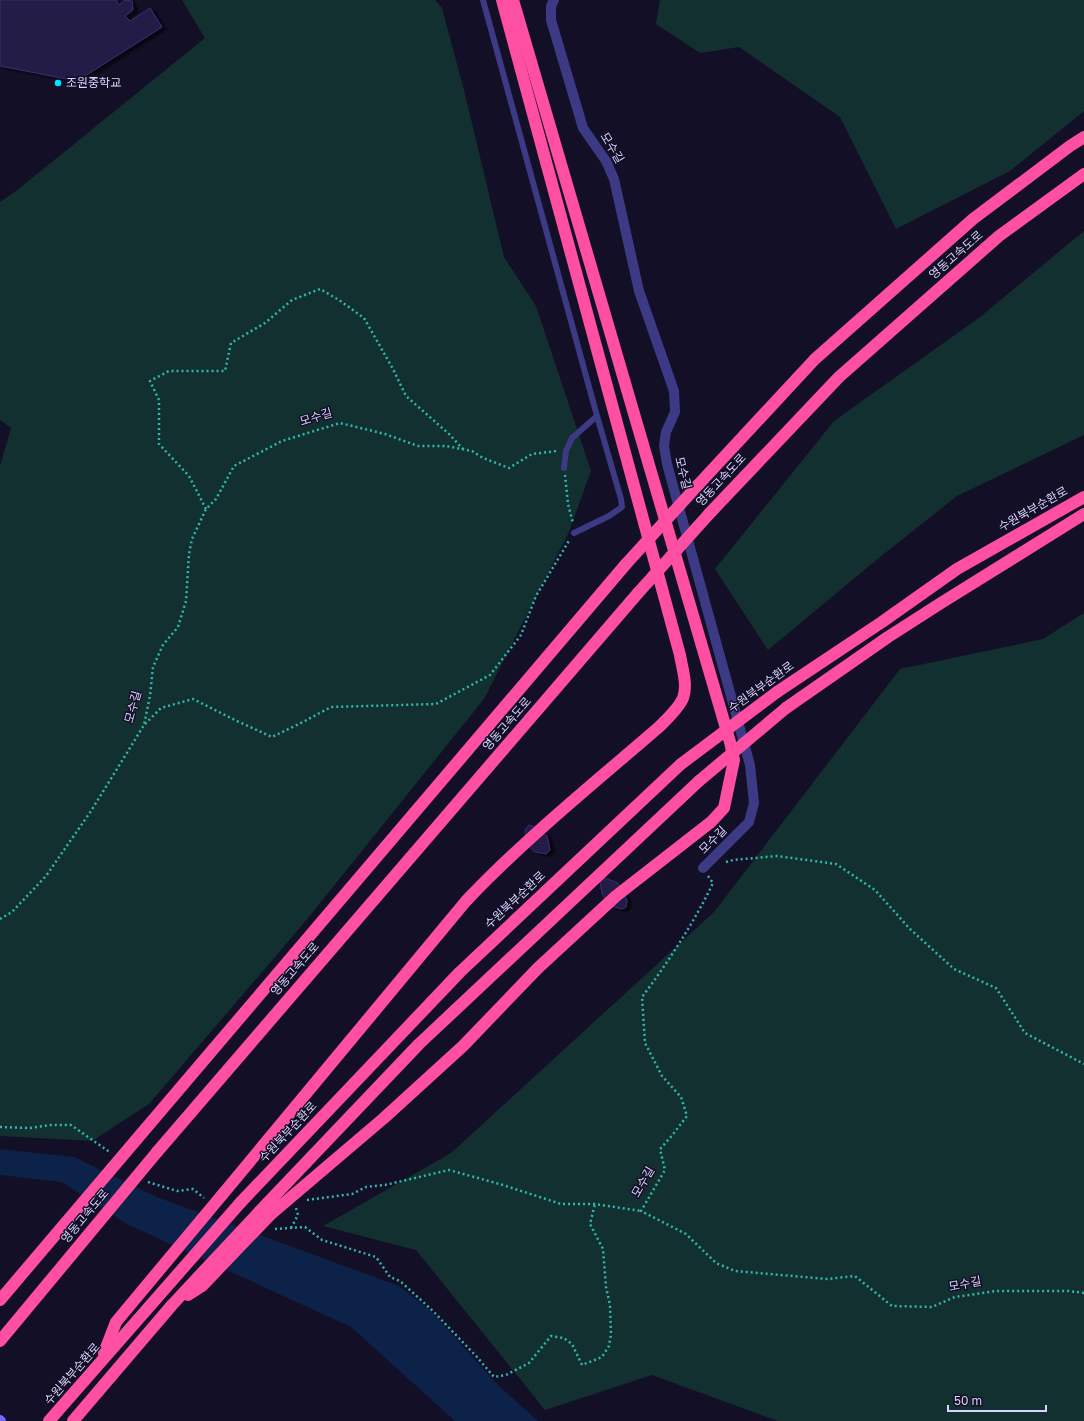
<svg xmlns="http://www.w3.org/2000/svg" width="1084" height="1421" font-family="'Golos Text','Noto Sans KR',sans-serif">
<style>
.green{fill:#12302f}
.water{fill:#0c2248}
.building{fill:#241b47;stroke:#3b2d73;filter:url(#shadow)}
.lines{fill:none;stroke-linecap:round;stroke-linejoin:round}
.path{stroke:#2fb8b0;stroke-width:2.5;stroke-dasharray:2 3;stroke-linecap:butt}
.lane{stroke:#3d3a85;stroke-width:6}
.street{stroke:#3d3a85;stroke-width:10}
.secondary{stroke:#6f6bff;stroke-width:10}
.highway{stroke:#ff4fa3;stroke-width:12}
.highway-bridge{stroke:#ff4fa3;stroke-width:12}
.poi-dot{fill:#00e5ff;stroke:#130f26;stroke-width:1.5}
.labels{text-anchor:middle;stroke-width:3;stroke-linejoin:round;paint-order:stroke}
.poi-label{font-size:12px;fill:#d9d4ff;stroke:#130f26;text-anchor:start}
.street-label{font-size:12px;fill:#d9d4ff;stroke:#130f26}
</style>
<defs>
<filter id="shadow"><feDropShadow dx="4.5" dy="2.5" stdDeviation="1" flood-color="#0009"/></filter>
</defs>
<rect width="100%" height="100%" fill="#130f26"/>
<g class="green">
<polygon points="182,0 435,0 442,8 465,94 504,257 536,306 591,471 569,532 484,699 304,923 149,1104 92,1141 0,1136 0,466 11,428 0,420 0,202 16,191 205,38"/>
<polygon points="660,0 1084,0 1084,111 1010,171 896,229 840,117 739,47 700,53 656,24"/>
<polygon points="1084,231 1084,435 957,496 880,557 768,650 715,569 834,421 980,317"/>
<polygon points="1084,613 1084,1421 778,1421 652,1375 545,1410 416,1250 323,1226 451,1153 714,912 900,669 1043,639"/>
</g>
<polygon class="water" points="0,1149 74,1157 157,1197 399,1286 430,1310 498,1385 538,1421 455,1421 351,1327 129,1225 62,1182 0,1175"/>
<g class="building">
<polygon points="0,0 116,0 119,5 125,0 132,1 133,10 125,16 130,21 150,8 162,27 77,81 0,66"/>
<polygon points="529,825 538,828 547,836 550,850 546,854 535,852 526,844 525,830"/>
<polygon points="605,878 618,883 624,893 627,901 626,907 622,909 611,906 606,902 602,893 600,882"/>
</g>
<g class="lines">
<g class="path">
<polyline points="565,475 568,504 573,523"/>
<polyline points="206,509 189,476 159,444 159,400 150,381 169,371 225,371 231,343 265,323 292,300 320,289 339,300 364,318 393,369 406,396 449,434 463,449"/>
<polyline points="145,724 161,708 193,699 237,721 272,737 301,723 331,707 436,704 490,675 521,635 536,596 570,539"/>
<polyline points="726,862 733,860 777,856 836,864 875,890 910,929 954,969 996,988 1025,1033 1084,1064"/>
<path d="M708,876l5,7c-18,38 -46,81 -71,114l3,46 17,33 19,21 6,19 -17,22 -10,11 5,21 -24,41 45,23 30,29 19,8 92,8 28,-3 37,30 40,1 23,-10 41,-6h73l15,2"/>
<polyline points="0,919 12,912 46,876 91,811 144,725 150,696 153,667 163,645 178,627 186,601 189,554 192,539 206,509 216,499 234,466 282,441 340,423 385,434 418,446 446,446 472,451 483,458 509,468 532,454 557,451"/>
<polyline points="0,1127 30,1128 51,1125 71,1125 111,1153"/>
<polyline points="148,1182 177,1191 193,1189 204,1198"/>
<polyline points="307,1200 352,1194 366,1187 385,1185 449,1170 503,1185 561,1204 595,1204 641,1211"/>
<polyline points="291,1228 298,1215 296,1208"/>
<polyline points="275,1229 305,1227 322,1240 376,1257 390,1277 400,1281 433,1311 477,1357 494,1377 506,1375 529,1363 551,1336 564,1338 572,1344 582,1365 602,1357 609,1346 611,1334 610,1305 606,1287 603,1249 590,1224 595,1204"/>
</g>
<g class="lane">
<polyline points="483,0 597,416 572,438 566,451 564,468"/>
<polyline points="574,533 609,516 622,507 621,499 597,416"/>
</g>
<polyline class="street" points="554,0 551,6 551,20 583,128 606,161 614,179 639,291 674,391 675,412 666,432 664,446 667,464 750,765 754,803 749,822 703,868"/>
<polyline class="secondary" points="0,1420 1,1421"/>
<g class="highway">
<polyline points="698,485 815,359 973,219 1070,146 1084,137"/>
<polyline points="709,514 839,377 999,236 1084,174"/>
<polyline points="777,692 882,622 957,569 1084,497"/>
<polyline points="786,708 888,637 941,603 1084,514"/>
<polyline points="136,1140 626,564"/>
<polyline points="157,1152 638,593"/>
<path d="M222,1195l244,-294c60,-63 127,-117 193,-174 7,-7 20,-19 24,-29 5,-13 -1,-30 -3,-43l-178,-655"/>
<polyline points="241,1202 460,972 681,764"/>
<polyline points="259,1212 419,1044 699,781"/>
<polyline points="270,1215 384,1118 463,1046 538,968 616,896 711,822 724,808 734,760 730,742 513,0"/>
</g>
<g class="highway-bridge">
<polyline points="626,564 698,485"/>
<polyline points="638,593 709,514"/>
<polyline points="681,764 777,692"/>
<polyline points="699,781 786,708"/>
<polyline points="188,1295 202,1286 270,1215"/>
<polyline points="0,1300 136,1140"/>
<polyline points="0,1341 157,1152"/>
<polyline points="104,1353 116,1322 222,1195"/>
<polyline points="49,1421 241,1202"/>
<polyline points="73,1421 172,1305 259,1212"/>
</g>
</g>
<circle class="poi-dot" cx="58" cy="83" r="4"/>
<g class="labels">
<g class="poi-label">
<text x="66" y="87">조원중학교</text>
</g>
<g class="street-label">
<text transform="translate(612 148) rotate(59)" y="4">모수길</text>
<text transform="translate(956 255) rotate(-41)" y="4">영동고속도로</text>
<text transform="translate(316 417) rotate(-17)" y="4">모수길</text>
<text transform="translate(683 473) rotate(76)" y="4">모수길</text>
<text transform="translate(721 480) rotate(-47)" y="4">영동고속도로</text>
<text transform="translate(1033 509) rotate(-30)" y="4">수원북부순환로</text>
<text transform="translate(761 687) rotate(-36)" y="4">수원북부순환로</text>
<text transform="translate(133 707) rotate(-75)" y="4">모수길</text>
<text transform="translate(507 724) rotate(-49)" y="4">영동고속도로</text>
<text transform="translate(713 840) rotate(-45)" y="4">모수길</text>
<text transform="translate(515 900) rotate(-43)" y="4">수원북부순환로</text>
<text transform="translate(295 969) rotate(-49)" y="4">영동고속도로</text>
<text transform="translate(288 1132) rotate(-47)" y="4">수원북부순환로</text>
<text transform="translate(643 1182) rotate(-60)" y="4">모수길</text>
<text transform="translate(85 1216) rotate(-50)" y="4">영동고속도로</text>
<text transform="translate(965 1284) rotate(-11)" y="4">모수길</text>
<text transform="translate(72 1374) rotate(-49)" y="4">수원북부순환로</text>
</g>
</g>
<path d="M948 1405v6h98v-6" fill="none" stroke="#d9d4ff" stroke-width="2"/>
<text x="954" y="1405" font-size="12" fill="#d9d4ff" stroke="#130f26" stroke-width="3" paint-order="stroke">50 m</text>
</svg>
